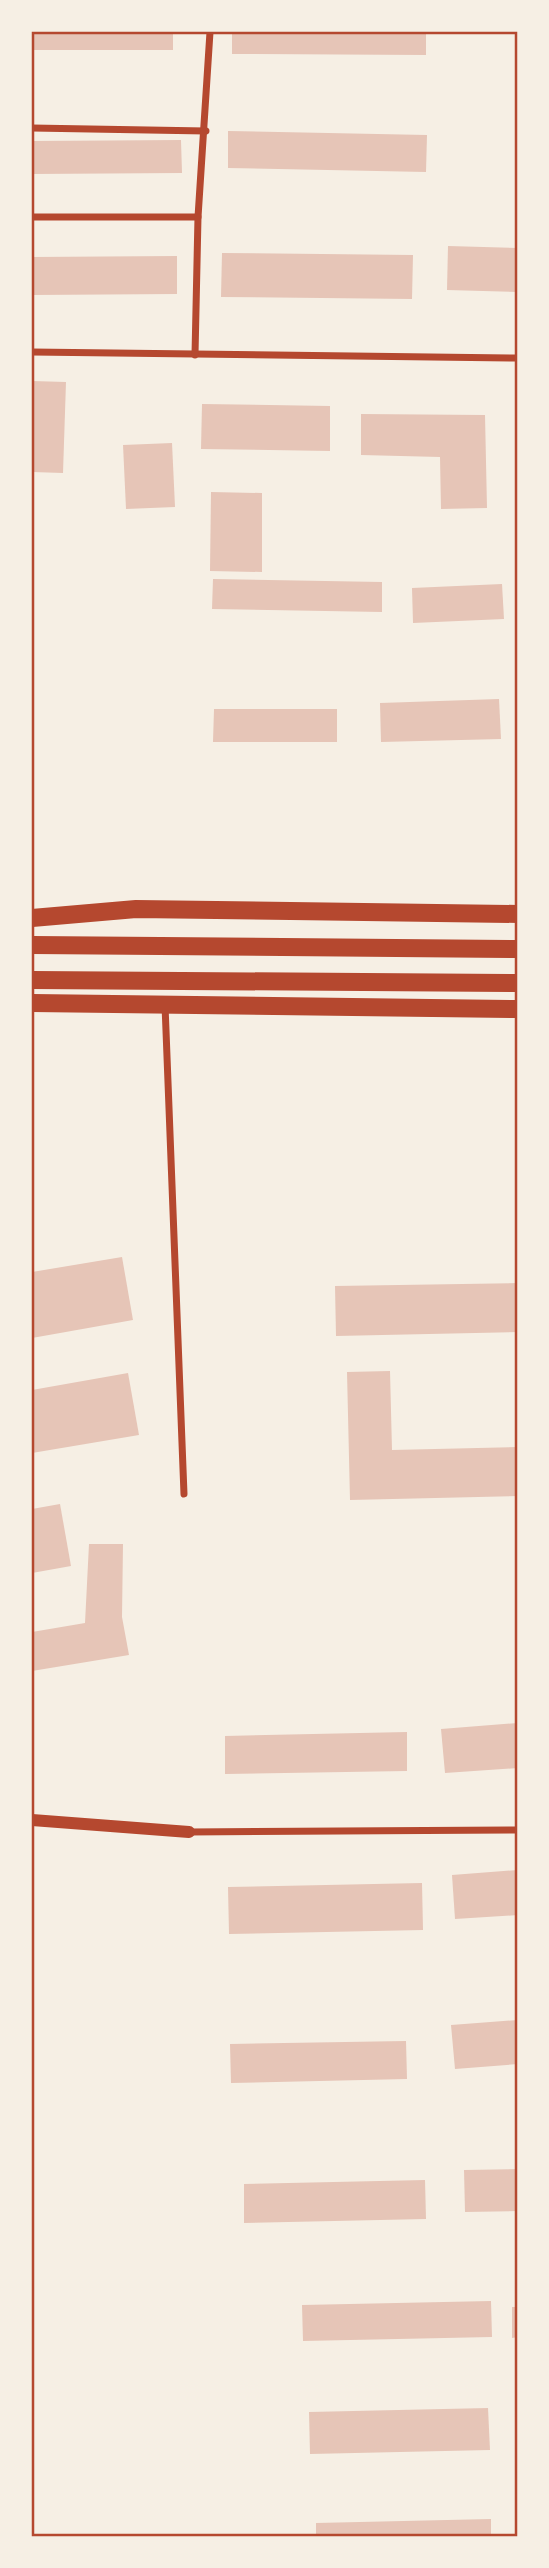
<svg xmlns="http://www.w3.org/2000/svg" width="549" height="2568" font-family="Mulish,sans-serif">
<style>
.building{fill:#e6c5b7}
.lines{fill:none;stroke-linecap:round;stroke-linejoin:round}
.minor{stroke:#b5482f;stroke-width:7}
.tertiary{stroke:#b5482f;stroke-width:12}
.primary{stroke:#b5482f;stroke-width:18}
.trunk{stroke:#b5482f;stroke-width:18}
.neatline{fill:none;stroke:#b5482f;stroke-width:2.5}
</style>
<rect width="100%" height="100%" fill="#f6efe4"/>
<g class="building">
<rect x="32" y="32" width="141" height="18"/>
<polygon points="232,32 426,32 426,55 232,54"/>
<polygon points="228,131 427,135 426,172 228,168"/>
<polygon points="181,140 182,173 32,174 32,141"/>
<polygon points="448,246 518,248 518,292 447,290"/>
<polygon points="222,253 413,255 412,299 221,297"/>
<polygon points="177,256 177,294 32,295 32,257"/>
<polygon points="32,381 66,382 63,473 32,472"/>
<polygon points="202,404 330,406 330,451 201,449"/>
<polygon points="361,414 485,415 487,508 441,509 440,457 361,455"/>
<polygon points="172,443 175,507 126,509 123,445"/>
<polygon points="211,492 262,493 262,572 210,571"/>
<polygon points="213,579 382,582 382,612 212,609"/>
<polygon points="502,584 504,619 413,623 412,588"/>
<polygon points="499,699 501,739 381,742 380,703"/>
<polygon points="214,709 337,709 337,742 213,742"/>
<polygon points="122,1257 133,1320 32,1338 32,1272"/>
<polygon points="518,1283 518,1332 336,1336 335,1286"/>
<polygon points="390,1371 392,1450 518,1447 518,1496 350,1500 347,1372"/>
<polygon points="128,1373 139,1435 32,1453 32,1390"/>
<polygon points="60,1504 71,1566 32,1573 32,1509"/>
<polygon points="89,1544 123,1544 122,1617 129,1655 32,1671 32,1632 85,1623"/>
<polygon points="518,1723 518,1768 445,1773 441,1729"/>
<polygon points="407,1732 407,1771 225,1774 225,1736"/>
<polygon points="518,1870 518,1915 455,1919 452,1875"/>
<polygon points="422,1883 423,1930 229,1934 228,1887"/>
<polygon points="518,2020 518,2064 455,2069 451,2025"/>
<polygon points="406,2041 407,2079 231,2083 230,2044"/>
<polygon points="518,2169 518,2211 465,2212 464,2170"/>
<polygon points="425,2180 426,2219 244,2223 244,2184"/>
<polygon points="491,2301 492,2337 303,2341 302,2305"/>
<polygon points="512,2307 518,2307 518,2337 512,2338"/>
<polygon points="488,2408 490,2450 310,2454 309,2412"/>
<polygon points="491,2519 491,2536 316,2536 316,2523"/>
</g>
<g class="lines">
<g class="minor">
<polyline points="32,128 206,131"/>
<polyline points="32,217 198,217"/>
<polyline points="32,352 518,358"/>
<polyline points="195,355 198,217 210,32"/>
<polyline points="165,1005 184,1494"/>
<polyline points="189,1832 518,1830"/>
</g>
<polyline class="tertiary" points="32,1820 189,1832"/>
<polyline class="primary" points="32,1003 518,1009"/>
<g class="trunk">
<polyline points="32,918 136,909 518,914"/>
<polyline points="32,945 518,949"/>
<polyline points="32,980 518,983"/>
</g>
</g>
<rect width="549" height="2568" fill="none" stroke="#f6efe4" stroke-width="66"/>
<rect x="33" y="33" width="483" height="2502" class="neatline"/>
</svg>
